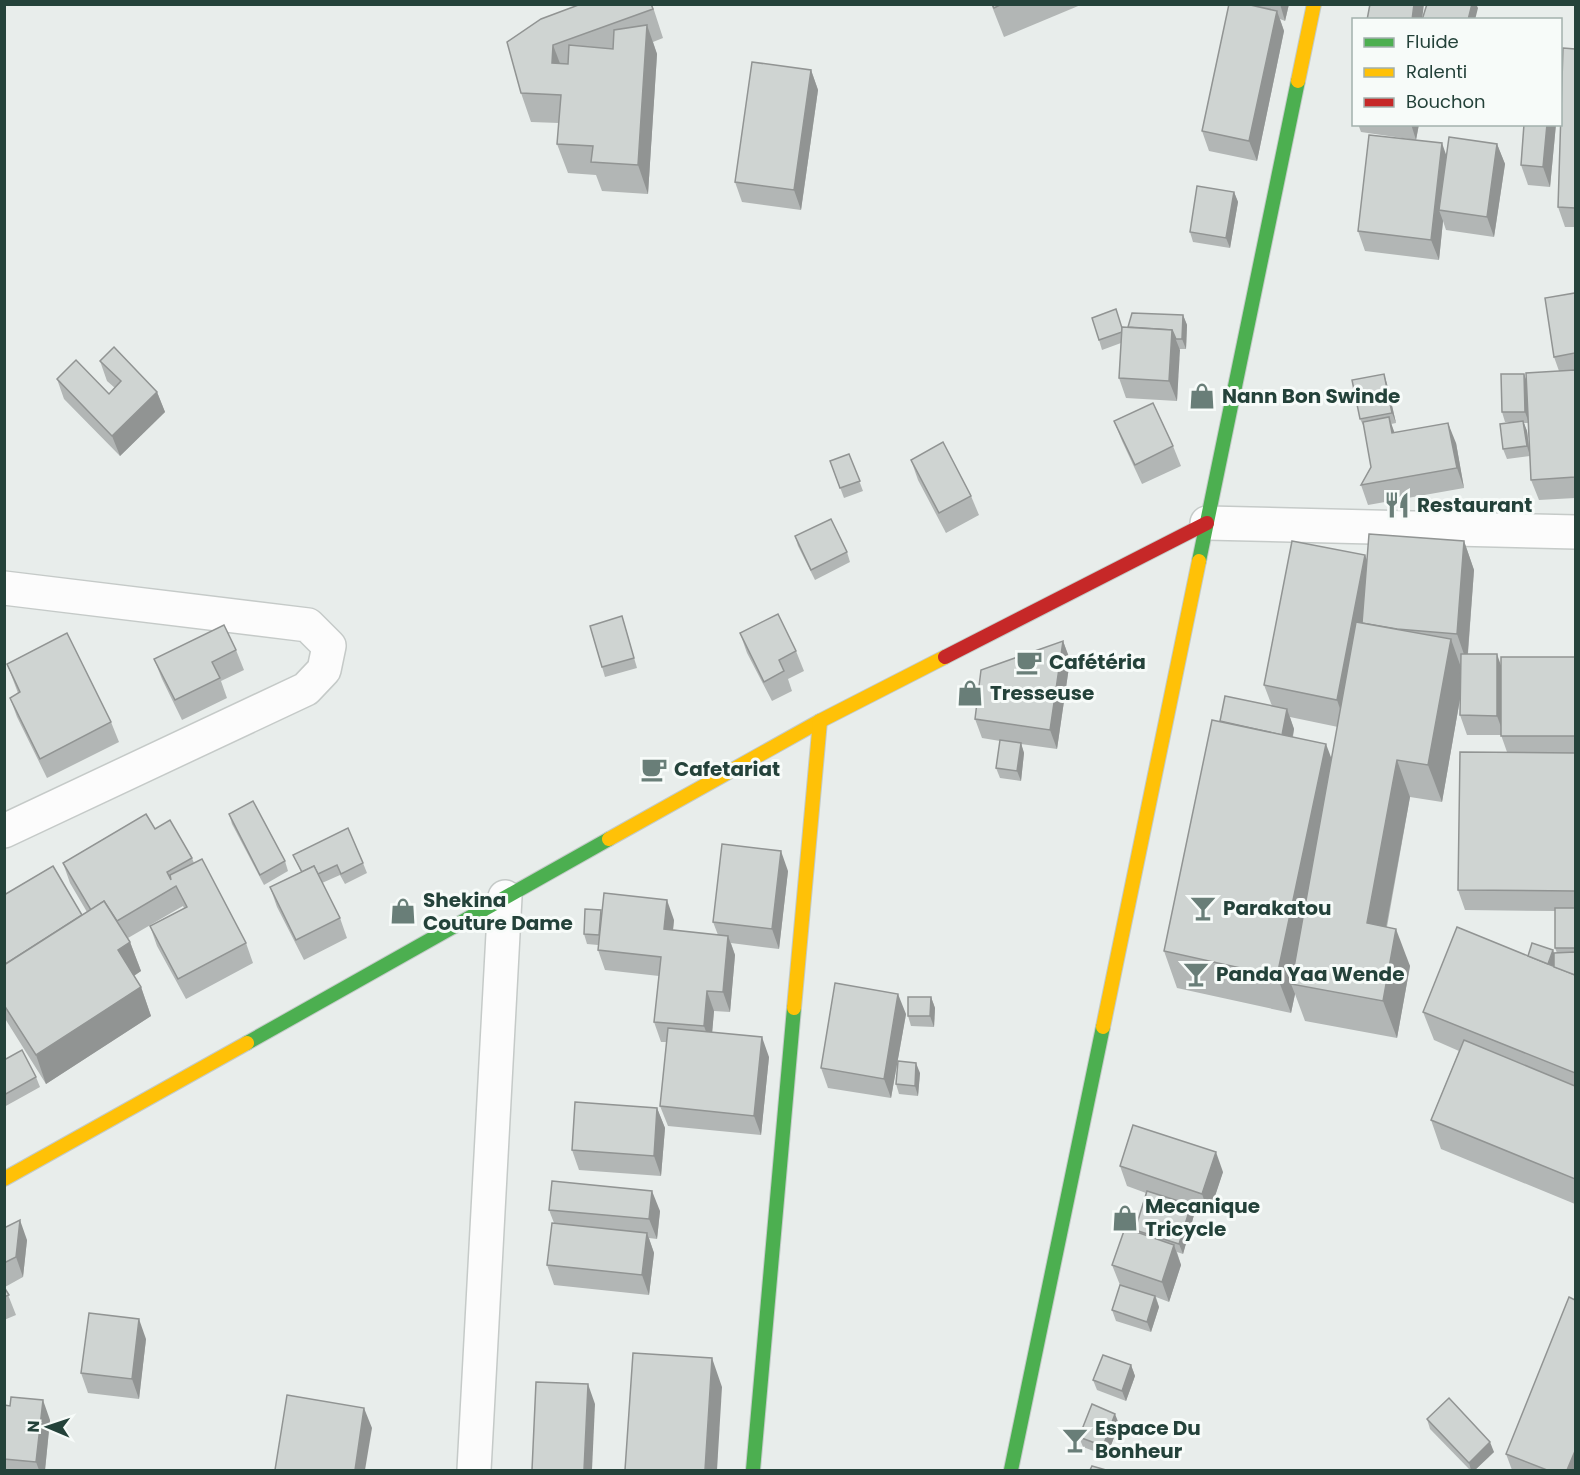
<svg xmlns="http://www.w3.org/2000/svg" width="1580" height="1475" font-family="Poppins,sans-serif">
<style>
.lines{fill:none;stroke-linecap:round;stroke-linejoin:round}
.street-casing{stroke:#c5cac8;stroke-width:36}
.fast-casing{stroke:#c3cbc8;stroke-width:16}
.slow-casing{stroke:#c3cbc8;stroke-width:16}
.jam-casing{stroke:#c3cbc8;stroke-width:16}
.street{stroke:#fcfcfc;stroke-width:33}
.fast{stroke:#4caf50;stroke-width:14}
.slow{stroke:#ffc107;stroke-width:14}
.jam{stroke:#c62828;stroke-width:14}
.wall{fill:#b2b6b5;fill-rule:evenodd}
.shaded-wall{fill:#919493}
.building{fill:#cfd4d2;stroke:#919493;stroke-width:1.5}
.labels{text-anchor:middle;stroke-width:6;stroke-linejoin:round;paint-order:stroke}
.poi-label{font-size:20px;font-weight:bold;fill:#24423a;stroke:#f7fbf9;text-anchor:start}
</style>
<rect width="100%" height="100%" fill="#e8edeb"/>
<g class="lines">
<g class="street-casing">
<g id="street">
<polyline points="1207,523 1576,532"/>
<polyline points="4,588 308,625 329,646 324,670 306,689 4,831"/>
<polyline points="474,1470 505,897"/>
</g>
</g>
<g class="fast-casing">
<g id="fast">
<polyline points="1199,561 1298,81"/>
<polyline points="247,1043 609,839"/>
<polyline points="753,1470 794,1008"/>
<polyline points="1011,1470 1103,1027"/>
</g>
</g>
<g class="slow-casing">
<g id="slow">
<polyline points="1298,81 1314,4"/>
<polyline points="609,839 820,721 945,657"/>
<polyline points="794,1008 820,721"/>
<polyline points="1103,1027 1199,561"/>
<polyline points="4,1179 247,1043"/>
</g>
</g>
<g class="jam-casing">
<polyline id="jam" points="945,657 1207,523"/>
</g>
<use href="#street" class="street"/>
<use href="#fast" class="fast"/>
<use href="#slow" class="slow"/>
<use href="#jam" class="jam"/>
</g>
<g class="wall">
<polygon points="652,4 663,38 653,42 657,54 648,194 602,191 596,175 568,173 557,144 559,123 531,122 521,93 507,42"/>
<polygon points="991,4 1083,4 1004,37"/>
<polygon points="1229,4 1289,4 1285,21 1280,19 1284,31 1257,161 1209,151 1202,131"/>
<polygon points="1575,49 1575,227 1565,227 1558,207"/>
<polygon points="811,70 818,90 801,210 742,202 735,182"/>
<polygon points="1358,124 1419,124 1416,140 1361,132"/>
<polygon points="1524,124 1556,124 1550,187 1528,185 1521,165"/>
<polygon points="1497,144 1505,164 1494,237 1446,230 1443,221 1439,260 1365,251 1358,231 1446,156"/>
<polygon points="1234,192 1238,202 1230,248 1193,242 1190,232"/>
<path d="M1575,293v205l-36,2 -8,-20 -1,-24 -23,3 -4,-10 6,-27h-4l-3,-10 24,-33 33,-8 -5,-14zM1524,423h4l2,31 -3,-23z"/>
<polygon points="1183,315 1187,325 1186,349 1179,349 1177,401 1126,398 1119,378 1121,343 1102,350 1099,340 1122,327 1128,327"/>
<polygon points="100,361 157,392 165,412 120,456 64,399 57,379 109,394 115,388 107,381"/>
<polygon points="1387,384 1396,423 1391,424 1394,432 1456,443 1464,488 1368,505 1361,485 1371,467 1365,429 1360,419"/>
<polygon points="1114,421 1173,446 1181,466 1142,484 1122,441"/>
<polygon points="849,454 863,491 844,498 830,461"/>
<polygon points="911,460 971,496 979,515 946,533 918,480"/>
<polygon points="795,536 847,552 850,562 815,580 798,546"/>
<path d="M1464,541l10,29 -6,84 33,12 74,-9v547l-134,-55 -10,-29 28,-69 -25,-11 -11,-28 105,-56 25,-6 1,4 3,-1 -2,-5v-37l-90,-1 -7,-20 49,-138 -6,-17h-34l-7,-20v-16l-18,103 -32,-5 -23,130 23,39 -13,72 -92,-17 -10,-27 -4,19 -114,-25 -13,-37 56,-230 52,-15 -8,-21 101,-130 2,6zM1290,717l48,10 -6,32 -39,-22 1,-8z"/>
<polygon points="622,616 637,668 605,677 602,667"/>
<polygon points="740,633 796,651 804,671 788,679 792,691 772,701 747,653"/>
<polygon points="1063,641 1070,660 1057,749 1021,744 1024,753 1021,781 1000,778 996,768 1000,741 982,738 975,719"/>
<polygon points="236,650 244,670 221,681 227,698 182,720 162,679 154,659"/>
<polygon points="7,664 111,722 119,742 47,778 17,717 10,698 18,693"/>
<polygon points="229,814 285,861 288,871 264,885 232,824"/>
<polygon points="155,829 192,858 194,863 246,943 253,963 186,999 157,946 150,926 184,908 183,906 128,938 130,942 141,971 134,976 141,987 151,1016 46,1084 4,1017 4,895 82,915 87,912 70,883 63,863"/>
<polygon points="293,855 363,863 367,873 345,884 340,875 322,883 340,918 347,938 304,960 277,907 270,887 301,872"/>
<polygon points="788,871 779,949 731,943 735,955 730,1012 714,1011 712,1032 769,1057 761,1135 668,1126 660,1106 667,1042 661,1042 654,1022 659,976 605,970 598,950 598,945 587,944 584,934 602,912 674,920 673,930 718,935 713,922"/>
<polygon points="931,997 935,1008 934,1027 911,1026 908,1016"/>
<polygon points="906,1014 891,1098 828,1088 821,1068"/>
<polygon points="4,1060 36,1077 40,1087 4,1107"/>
<polygon points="920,1073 918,1096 899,1094 896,1084"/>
<polygon points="657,1108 665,1128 661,1176 579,1170 572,1150"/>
<polygon points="1120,1166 1223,1172 1209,1214 1192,1208 1194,1215 1183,1254 1177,1252 1181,1265 1169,1302 1156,1297 1159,1307 1151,1332 1116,1321 1112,1310 1135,1290 1120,1285 1112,1265 1136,1232 1135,1230 1146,1193 1127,1186"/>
<polygon points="549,1210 660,1211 657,1239 649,1238 654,1253 649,1295 554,1285 547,1265 554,1223"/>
<polygon points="4,1228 27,1240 23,1277 5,1287 16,1315 4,1320"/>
<polygon points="146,1339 139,1399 88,1393 81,1373"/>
<polygon points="1131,1365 1135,1376 1126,1401 1097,1390 1093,1380"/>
<polygon points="4,1405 50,1420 45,1470 4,1470"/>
<polygon points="1427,1419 1494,1452 1475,1470 1470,1470 1430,1429"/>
<polygon points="1119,1424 1107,1456 1083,1447 1079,1437"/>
<polygon points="1506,1454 1575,1470 1512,1470"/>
</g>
<g class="shaded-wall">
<polygon points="1280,4 1289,4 1285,21"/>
<polygon points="1414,4 1424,4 1422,20 1412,20"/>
<polygon points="1472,4 1476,4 1478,8 1475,20 1468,20"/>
<polygon points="1277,11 1284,31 1257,161 1249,141"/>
<polygon points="647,25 657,54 648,194 638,165"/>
<polygon points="553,45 564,74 552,63"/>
<polygon points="811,70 818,90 801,210 794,190"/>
<polygon points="1411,124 1419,124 1416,140"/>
<polygon points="1547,124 1556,124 1550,187 1543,167"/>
<polygon points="1442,143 1449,163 1439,210 1443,221 1439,260 1431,240"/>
<polygon points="1497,144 1505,164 1494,237 1487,217"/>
<polygon points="1234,192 1238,202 1230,248 1226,238"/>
<polygon points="1183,315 1187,325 1186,349 1182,339"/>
<polygon points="1172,330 1180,350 1177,401 1169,381"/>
<polygon points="1384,374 1387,384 1396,423 1392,413"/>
<polygon points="1524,374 1528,384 1529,423 1525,412"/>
<polygon points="157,392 165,412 120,456 112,436"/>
<polygon points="1389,417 1396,437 1392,433"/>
<polygon points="1523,421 1527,431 1530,456 1527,446"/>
<polygon points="1448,423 1456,443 1464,488 1457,468"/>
<polygon points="1464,541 1474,570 1467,663 1457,634"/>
<polygon points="1365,555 1375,584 1347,729 1337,700"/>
<polygon points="1451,639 1464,676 1442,802 1428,765"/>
<polygon points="1063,641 1070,660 1057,749 1050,730"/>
<polygon points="1497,654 1504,674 1504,735 1497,716"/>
<polygon points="1287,709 1294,729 1288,760 1280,740"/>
<polygon points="1021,743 1024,753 1021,781 1017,771"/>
<polygon points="1326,744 1340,781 1291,984 1295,994 1291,1013 1277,976"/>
<polygon points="1397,760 1410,797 1380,960 1367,923"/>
<polygon points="781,851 788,871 779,949 772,929"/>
<polygon points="667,900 674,920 671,949 664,929"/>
<polygon points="1396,929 1410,966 1397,1038 1383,1001"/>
<polygon points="728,936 735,955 730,1012 723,992"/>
<polygon points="130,942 141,971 129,979 118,950"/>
<polygon points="1553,950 1556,960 1551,979 1547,969"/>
<polygon points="141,987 151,1016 46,1084 36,1055"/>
<polygon points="707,991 714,1011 711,1046 704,1026"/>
<polygon points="898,994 906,1014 891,1098 884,1079"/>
<polygon points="931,997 935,1008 934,1027 930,1016"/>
<polygon points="762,1037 769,1057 761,1135 754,1116"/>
<polygon points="916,1063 920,1073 918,1096 915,1086"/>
<polygon points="657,1108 665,1128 661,1176 654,1156"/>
<polygon points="1216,1152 1223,1172 1209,1214 1202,1194"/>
<polygon points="652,1191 660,1211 657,1239 649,1219"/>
<polygon points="1191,1205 1194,1215 1183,1254 1179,1244"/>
<polygon points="20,1220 27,1240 23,1277 16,1257"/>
<polygon points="647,1233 654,1253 649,1295 642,1275"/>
<polygon points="1174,1245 1181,1265 1169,1302 1162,1282"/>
<polygon points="1155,1296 1159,1307 1151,1332 1147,1322"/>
<polygon points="139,1319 146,1339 139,1399 132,1379"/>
<polygon points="712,1358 722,1387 717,1470 705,1470"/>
<polygon points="1131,1365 1135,1376 1126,1401 1122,1391"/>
<polygon points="588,1384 595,1404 592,1470 584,1470"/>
<polygon points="43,1400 50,1420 45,1470 39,1470 36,1462"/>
<polygon points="364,1408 372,1428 365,1470 355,1470"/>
<polygon points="1115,1414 1119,1424 1107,1456 1103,1446"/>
<polygon points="1490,1442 1494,1452 1475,1470 1471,1470 1469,1463"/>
<polygon points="1575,1451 1575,1470 1567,1470"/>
</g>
<g class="building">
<polygon points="581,4 651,4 653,9 553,45 552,63 568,64 569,45 613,49 614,30 647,25 638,165 591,162 593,146 557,144 561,95 521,93 507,42 541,19"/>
<polygon points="992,4 1002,4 994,8"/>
<polygon points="1229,4 1246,4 1277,11 1249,141 1202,131"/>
<polygon points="1370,4 1414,4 1412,20 1367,20"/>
<polygon points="1427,4 1472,4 1468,20 1422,20"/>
<polygon points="1563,48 1575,49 1575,208 1558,207"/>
<polygon points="752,62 811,70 794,190 735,182"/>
<polygon points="1524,124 1547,124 1543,167 1521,165"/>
<polygon points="1369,135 1442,143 1431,240 1358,231"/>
<polygon points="1449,137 1497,144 1487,217 1439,210"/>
<polygon points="1197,186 1234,192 1226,238 1190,232"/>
<polygon points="1575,293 1575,353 1554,357 1545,298"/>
<polygon points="1116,309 1122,328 1122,332 1099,340 1092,318"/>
<polygon points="1132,313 1183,315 1182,339 1176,339 1172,330 1128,327"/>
<polygon points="1122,327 1172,330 1169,381 1119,378"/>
<polygon points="114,347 157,392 112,436 57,379 76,360 109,394 121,381 100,361"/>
<polygon points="1575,370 1575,477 1531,480 1526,373"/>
<polygon points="1384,374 1392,413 1360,419 1352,380"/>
<polygon points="1501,374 1524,374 1525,412 1502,412"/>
<polygon points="1153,403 1173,446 1135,465 1114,421"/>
<polygon points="1389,417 1392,433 1448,423 1457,468 1361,485 1371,467 1363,422"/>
<polygon points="1523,421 1527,446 1503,449 1500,424"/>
<polygon points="943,442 971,496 939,513 911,460"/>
<polygon points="849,454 860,481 840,488 830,461"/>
<polygon points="831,519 847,552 811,570 795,536"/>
<polygon points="1369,534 1464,541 1457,634 1397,629 1362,623"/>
<polygon points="1292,541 1365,555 1337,700 1264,685"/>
<polygon points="778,614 796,651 779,660 784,671 764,682 740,633"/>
<polygon points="622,616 634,658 602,667 590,626"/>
<polygon points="1356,622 1451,639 1428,765 1397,760 1367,923 1396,929 1383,1001 1291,984"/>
<polygon points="224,625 236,650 212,662 220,678 175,700 154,659"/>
<polygon points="67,633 111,722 40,759 10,698 20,692 7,664"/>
<polygon points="1063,641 1050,730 975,719 981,670"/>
<polygon points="1461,654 1497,654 1497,716 1460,715"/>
<rect x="1501" y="657" width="74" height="79"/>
<polygon points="1225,696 1287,709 1282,735 1220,721"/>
<polygon points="1212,720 1326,744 1277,976 1164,951"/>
<polygon points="1000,740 1021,743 1017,771 996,768"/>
<polygon points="1460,752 1575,753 1575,891 1458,890"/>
<polygon points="253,801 285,861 260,875 229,814"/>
<polygon points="146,814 155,829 170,820 192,858 167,872 171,880 170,875 202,859 246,943 178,979 150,926 187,907 176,886 117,921 104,901 91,910 63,863"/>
<polygon points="348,828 363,863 341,874 337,865 318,874 314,866 302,872 293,855"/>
<polygon points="722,844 781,851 772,929 713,922"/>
<polygon points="53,866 82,915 4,965 4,895"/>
<polygon points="314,866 340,918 296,940 270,887"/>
<polygon points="604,893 667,900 664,929 728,936 723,992 707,991 704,1026 654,1022 661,957 598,950"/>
<polygon points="104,901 130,942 118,950 141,987 36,1055 4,1005 4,965"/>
<rect x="1555" y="908" width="20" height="40"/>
<polygon points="585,909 601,910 599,935 584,934"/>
<polygon points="1457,927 1575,975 1575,1073 1423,1012"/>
<polygon points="1532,943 1553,950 1548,964 1528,956"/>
<polygon points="1575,952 1575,975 1554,967 1554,953"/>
<polygon points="835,983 898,994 884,1079 821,1068"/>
<polygon points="908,997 931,997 930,1016 908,1016"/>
<polygon points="668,1028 762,1037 754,1116 660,1106"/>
<polygon points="1464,1040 1575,1086 1575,1179 1431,1120"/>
<polygon points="22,1050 36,1077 4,1095 4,1060"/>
<polygon points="898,1061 916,1063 915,1086 896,1084"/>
<polygon points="575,1102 657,1108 654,1156 572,1150"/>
<polygon points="1133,1125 1216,1152 1202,1194 1120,1166"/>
<polygon points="552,1181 652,1191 649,1219 549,1210"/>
<polygon points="1147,1191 1191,1205 1179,1244 1135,1230"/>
<polygon points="20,1220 16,1257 4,1263 4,1228"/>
<polygon points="552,1223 647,1233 642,1275 547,1265"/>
<polygon points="1125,1228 1174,1245 1162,1282 1112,1265"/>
<polygon points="1120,1285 1155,1296 1147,1322 1112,1310"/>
<polygon points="4,1287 9,1295 4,1297"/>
<polygon points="1569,1297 1575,1300 1575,1451 1567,1470 1547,1470 1506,1454"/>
<polygon points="89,1313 139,1319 132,1379 81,1373"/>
<polygon points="633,1353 712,1358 705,1470 625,1470"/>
<polygon points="1103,1355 1131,1365 1122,1391 1093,1380"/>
<polygon points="536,1382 588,1384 584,1470 532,1470"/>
<polygon points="287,1395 364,1408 355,1470 275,1470"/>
<polygon points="11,1397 43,1400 36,1462 4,1459 4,1405 10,1406"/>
<polygon points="1449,1398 1490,1442 1469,1463 1427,1419"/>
<polygon points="1092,1404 1115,1414 1103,1446 1079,1437"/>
<polygon points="1092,1466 1106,1470 1090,1470"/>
</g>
<defs>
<g id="shop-bare" transform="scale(2.07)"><path d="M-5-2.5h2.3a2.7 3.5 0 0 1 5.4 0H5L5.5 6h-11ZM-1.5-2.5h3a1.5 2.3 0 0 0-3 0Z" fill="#697e78" stroke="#f7fbf9" stroke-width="2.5" paint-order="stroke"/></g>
<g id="restaurant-bare" transform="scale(2.07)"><path d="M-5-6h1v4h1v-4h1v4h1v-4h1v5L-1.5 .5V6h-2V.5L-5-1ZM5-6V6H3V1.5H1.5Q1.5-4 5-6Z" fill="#697e78" stroke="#f7fbf9" stroke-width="2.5" paint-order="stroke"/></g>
<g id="cafe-bare" transform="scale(2.07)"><path d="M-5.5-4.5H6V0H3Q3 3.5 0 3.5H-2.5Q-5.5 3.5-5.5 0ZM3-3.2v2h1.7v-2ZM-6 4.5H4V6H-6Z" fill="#697e78" stroke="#f7fbf9" stroke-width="2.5" paint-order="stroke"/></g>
<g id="bar-bare" transform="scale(2.07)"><path d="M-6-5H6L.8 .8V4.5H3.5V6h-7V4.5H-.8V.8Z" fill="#697e78" stroke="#f7fbf9" stroke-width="2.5" paint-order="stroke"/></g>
</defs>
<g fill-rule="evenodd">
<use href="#shop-bare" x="1202" y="396"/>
<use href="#restaurant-bare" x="1397" y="505"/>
<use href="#cafe-bare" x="1029" y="662"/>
<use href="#shop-bare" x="970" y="693"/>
<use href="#cafe-bare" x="654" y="769"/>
<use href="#bar-bare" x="1203" y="908"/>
<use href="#shop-bare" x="403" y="911"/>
<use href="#bar-bare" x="1196" y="974"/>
<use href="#shop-bare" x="1125" y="1218"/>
<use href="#bar-bare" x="1075" y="1440"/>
</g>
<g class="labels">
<g class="poi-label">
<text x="1222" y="403">Nann Bon Swinde</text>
<text x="1417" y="512">Restaurant</text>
<text x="1049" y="669">Cafétéria</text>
<text x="990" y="700">Tresseuse</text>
<text x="674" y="776">Cafetariat</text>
<text x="423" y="907">Shekina<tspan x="423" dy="23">Couture Dame</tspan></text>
<text x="1223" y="915">Parakatou</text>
<text x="1216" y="981">Panda Yaa Wende</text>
<text x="1145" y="1213">Mecanique<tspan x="1145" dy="23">Tricycle</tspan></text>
<text x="1095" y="1435">Espace Du<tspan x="1095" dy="23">Bonheur</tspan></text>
</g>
</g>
<rect width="1580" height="1475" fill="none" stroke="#24423a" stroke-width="12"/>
<rect x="1352" y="18" width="210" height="108" fill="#f7fbf9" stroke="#a3b1ad" stroke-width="1.5"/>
<rect x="1364" y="38" width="30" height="9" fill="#4caf50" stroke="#a3b1ad" stroke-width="1.5"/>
<text x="1406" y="48" font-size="18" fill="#24423a">Fluide</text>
<rect x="1364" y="68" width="30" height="9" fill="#ffc107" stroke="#a3b1ad" stroke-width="1.5"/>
<text x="1406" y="78" font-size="18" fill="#24423a">Ralenti</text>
<rect x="1364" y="98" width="30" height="9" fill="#c62828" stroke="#a3b1ad" stroke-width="1.5"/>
<text x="1406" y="108" font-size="18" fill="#24423a">Bouchon</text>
<g transform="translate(48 1427) rotate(272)" stroke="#f7fbf9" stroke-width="4.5" paint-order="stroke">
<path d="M0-4.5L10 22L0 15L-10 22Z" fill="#24423a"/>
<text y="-9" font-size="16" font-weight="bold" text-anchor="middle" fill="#24423a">N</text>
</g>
</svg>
